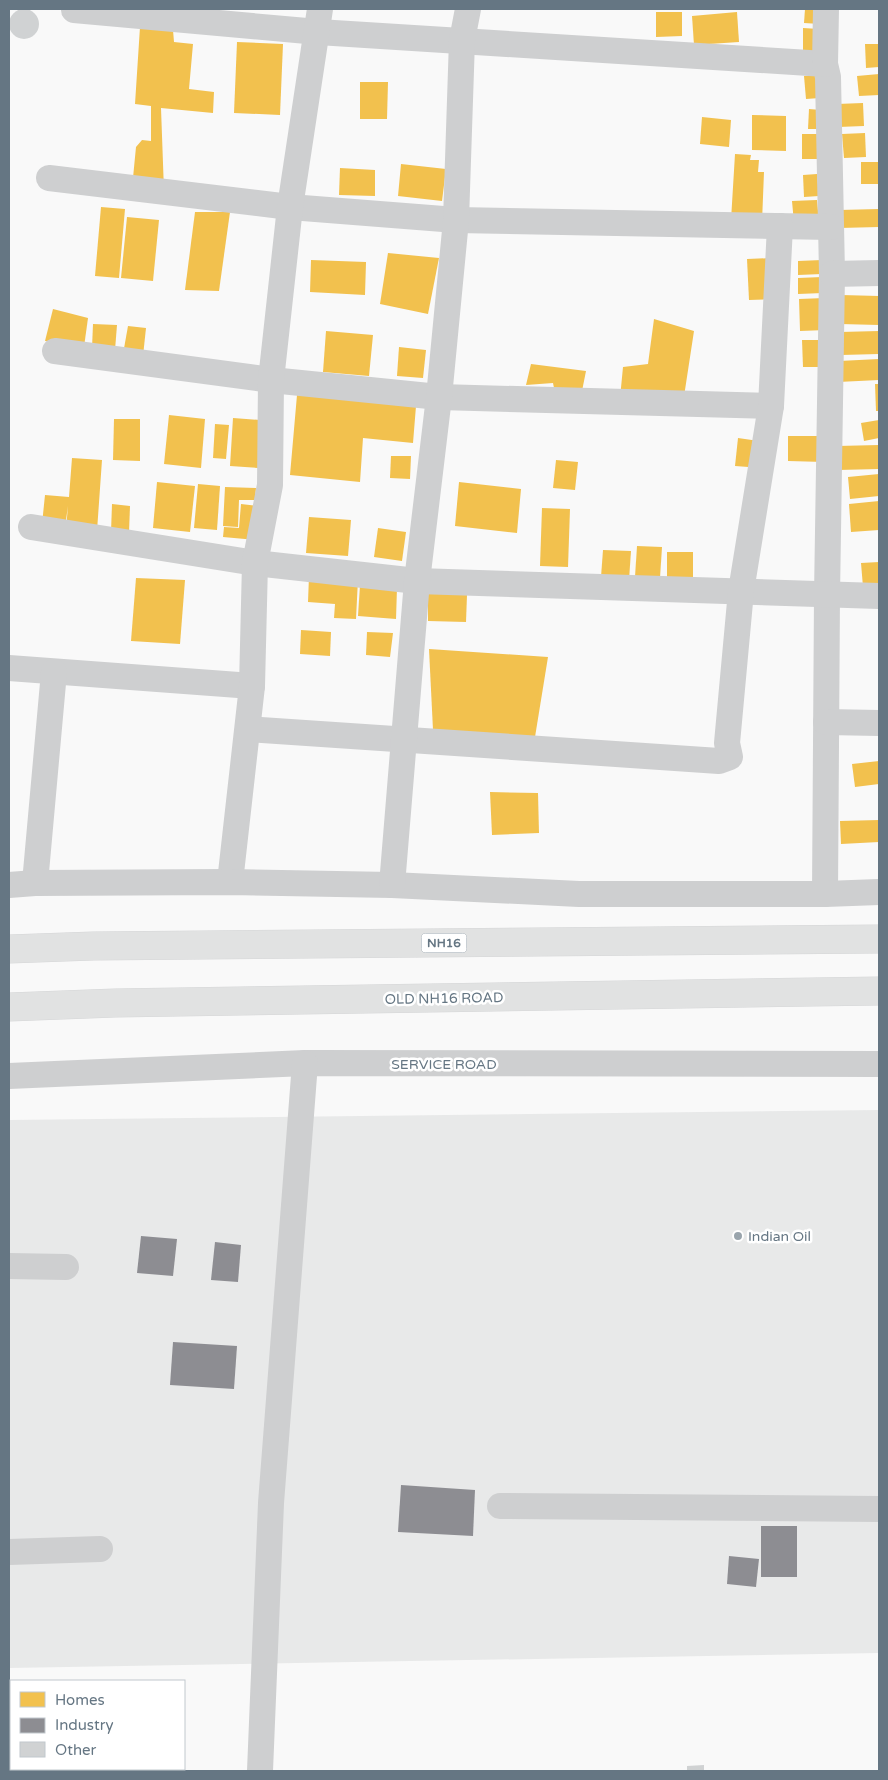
<svg xmlns="http://www.w3.org/2000/svg" width="888" height="1780" font-family="'Varela Round',sans-serif">
<style>
.built{fill:#e8e9e9}
.homes{fill:#f2c14e}
.industry{fill:#8d8d92}
.building{fill:#d0d2d3}
.lines{fill:none;stroke-linecap:round;stroke-linejoin:round}
.major-casing{stroke:#d5d6d7;stroke-width:29}
.minor{stroke:#cecfd0;stroke-width:26}
.major{stroke:#e1e2e2;stroke-width:28}
.poi-dot{fill:#99a4ac;stroke:#fff;stroke-width:2}
.labels{text-anchor:middle;stroke-width:5;stroke-linejoin:round;paint-order:stroke}
.shield{fill:#fff;stroke:#939fa8;stroke-width:1}
.shield-label{font-size:12px;font-weight:bold;fill:#657683}
.street-label{font-size:14px;fill:#657683;stroke:#fff}
.poi-label{font-size:14px;fill:#657683;stroke:#fff;text-anchor:start}
</style>
<rect width="100%" height="100%" fill="#f9f9f9"/>
<polygon class="built" points="879,1110 879,1653 9,1668 9,1120"/>
<g class="homes">
<polygon points="805,9 821,9 820,24 804,23"/>
<polygon points="656,12 682,12 682,36 656,37"/>
<polygon points="737,12 739,42 694,45 692,16"/>
<polygon points="140,27 173,30 174,42 193,44 189,89 214,92 213,113 161,108 164,191 132,188 136,147 142,140 151,141 151,106 135,104"/>
<polygon points="803,28 819,29 819,56 803,56"/>
<polygon points="237,42 283,44 280,115 234,113"/>
<polygon points="865,44 879,44 879,67 866,68"/>
<polygon points="879,74 879,95 859,96 857,76"/>
<polygon points="818,75 820,98 806,99 804,76"/>
<polygon points="360,82 388,82 387,119 360,119"/>
<polygon points="863,103 864,126 838,127 837,104"/>
<polygon points="809,109 821,110 820,129 808,129"/>
<polygon points="752,115 786,116 786,151 752,150"/>
<polygon points="702,117 731,120 729,147 700,144"/>
<polygon points="865,133 866,157 844,158 842,134"/>
<polygon points="802,134 818,134 819,159 802,159"/>
<polygon points="735,154 751,155 750,160 759,160 758,172 764,172 762,222 731,220"/>
<rect x="861" y="162" width="18" height="22"/>
<polygon points="401,164 446,169 442,201 398,196"/>
<polygon points="340,168 375,170 375,196 339,195"/>
<polygon points="817,174 819,196 804,197 803,175"/>
<polygon points="817,200 819,222 794,223 792,201"/>
<polygon points="101,207 125,209 119,278 95,276"/>
<polygon points="879,209 879,227 839,228 839,210"/>
<polygon points="195,212 230,212 219,291 185,290"/>
<polygon points="127,217 159,220 153,281 121,278"/>
<polygon points="388,253 439,258 428,314 380,304"/>
<polygon points="772,258 774,299 749,300 747,259"/>
<polygon points="311,260 366,262 365,295 310,292"/>
<polygon points="822,260 822,274 798,275 798,261"/>
<polygon points="822,277 823,293 798,294 798,278"/>
<polygon points="841,295 879,296 879,325 840,324"/>
<polygon points="825,298 826,330 800,331 799,299"/>
<polygon points="53,309 88,318 84,347 45,341"/>
<polygon points="654,319 694,331 683,403 620,398 623,367 648,364"/>
<polygon points="93,324 117,325 115,350 92,348"/>
<polygon points="128,326 146,328 143,356 123,354"/>
<polygon points="326,331 373,335 369,376 323,372"/>
<polygon points="879,331 879,354 841,355 840,332"/>
<polygon points="802,340 820,340 821,367 803,367"/>
<polygon points="399,347 426,350 423,378 397,376"/>
<polygon points="879,359 879,380 838,382 839,361"/>
<polygon points="531,364 586,371 581,396 555,393 553,383 526,385"/>
<polygon points="875,384 879,384 879,411 876,411"/>
<polygon points="297,395 416,406 413,443 363,438 360,482 290,475"/>
<polygon points="169,415 205,419 201,468 164,464"/>
<polygon points="233,418 261,420 258,468 230,466"/>
<polygon points="114,419 140,419 140,461 113,460"/>
<polygon points="879,420 879,438 864,441 861,423"/>
<polygon points="215,424 229,425 226,459 213,458"/>
<polygon points="788,436 824,436 824,462 788,461"/>
<polygon points="738,438 765,442 762,468 735,466"/>
<polygon points="879,445 879,469 838,470 837,446"/>
<polygon points="391,456 411,456 410,479 390,478"/>
<polygon points="72,458 102,460 97,531 66,529 68,506 65,527 42,524 45,495 69,497"/>
<polygon points="556,460 578,462 575,490 553,488"/>
<polygon points="879,474 879,496 850,499 848,477"/>
<polygon points="157,482 195,486 190,532 153,528"/>
<polygon points="459,482 521,489 517,533 455,526"/>
<polygon points="198,484 220,486 217,530 194,528"/>
<polygon points="225,487 256,488 255,500 239,500 238,527 223,526"/>
<polygon points="879,501 879,530 851,532 849,504"/>
<polygon points="112,504 130,506 129,533 111,532"/>
<polygon points="241,504 259,506 256,540 223,537 224,527 239,528"/>
<polygon points="542,508 570,509 568,567 540,566"/>
<polygon points="309,517 351,520 348,556 306,553"/>
<polygon points="378,528 406,532 402,561 374,557"/>
<polygon points="637,546 662,547 660,578 635,577"/>
<polygon points="603,550 631,551 629,580 601,577"/>
<polygon points="667,552 693,552 693,582 667,581"/>
<polygon points="879,562 879,586 863,587 861,563"/>
<polygon points="309,576 358,579 356,619 334,618 335,604 308,602"/>
<polygon points="136,578 185,580 180,644 131,641"/>
<polygon points="360,585 397,587 396,619 358,616"/>
<polygon points="428,592 467,595 466,622 428,621"/>
<polygon points="301,630 331,632 330,656 300,654"/>
<polygon points="367,632 393,633 390,657 366,655"/>
<polygon points="429,649 548,657 535,737 433,730"/>
<polygon points="879,761 879,784 855,787 852,764"/>
<polygon points="490,792 538,793 539,833 492,835"/>
<polygon points="879,820 879,842 841,844 840,821"/>
<polygon points="9,1697 11,1697 11,1740 9,1741"/>
<polygon points="133,1769 161,1769 161,1771 136,1771"/>
</g>
<g class="industry">
<polygon points="141,1236 177,1239 173,1276 137,1273"/>
<polygon points="215,1242 241,1245 238,1282 211,1280"/>
<polygon points="173,1342 237,1346 234,1389 170,1385"/>
<polygon points="401,1485 475,1490 473,1536 398,1532"/>
<rect x="761" y="1526" width="36" height="51"/>
<polygon points="729,1556 759,1559 756,1587 727,1584"/>
</g>
<g class="building">
<circle cx="24" cy="24" r="15"/>
<polygon points="704,1765 704,1771 687,1771 687,1766"/>
</g>
<g class="lines">
<g class="major-casing">
<g id="major">
<polyline points="9,949 93,946 879,939"/>
<polyline points="9,1007 115,1003 879,991"/>
</g>
</g>
<g class="minor">
<polyline points="74,10 318,32 825,64 828,77 832,274 827,596 825,894"/>
<polyline points="825,64 826,9"/>
<polyline points="49,178 290,207 456,220 831,227"/>
<polyline points="832,274 879,273"/>
<polyline points="55,351 271,380 439,397 771,406"/>
<polyline points="31,527 255,563 417,581 879,596"/>
<polyline points="9,668 252,686"/>
<polyline points="826,722 879,723"/>
<polyline points="248,729 719,761 730,757 727,743 741,591 771,406 780,226"/>
<polyline points="230,882 252,686 255,563 270,485 271,380 290,207 320,9"/>
<polyline points="35,883 54,672"/>
<polyline points="9,885 35,883 230,882 392,885 579,894 825,894 879,892"/>
<polyline points="392,885 417,581 439,397 456,220 462,40 468,9"/>
<polyline points="9,1076 305,1063 879,1064"/>
<polyline points="9,1266 66,1267"/>
<polyline points="500,1506 879,1509"/>
<polyline points="9,1552 100,1549"/>
<polyline points="260,1771 271,1503 305,1063"/>
</g>
<use href="#major" class="major"/>
</g>
<circle class="poi-dot" cx="738" cy="1236" r="5"/>
<g class="labels">
<rect class="shield" x="421.5" y="933.5" width="45" height="19" rx="4"/>
<g class="shield-label">
<text x="444" y="947">NH16</text>
</g>
<g class="street-label">
<text transform="translate(444 998) rotate(-1)" y="5">OLD NH16 ROAD</text>
<text x="444" y="1069">SERVICE ROAD</text>
</g>
<g class="poi-label">
<text x="748" y="1241">Indian Oil</text>
</g>
</g>
<rect width="888" height="1780" fill="none" stroke="#657683" stroke-width="20"/>
<rect x="10" y="1680" width="175" height="90" fill="#ffffff" stroke="#c1c8cd"/>
<rect x="20" y="1692" width="25" height="15" fill="#f2c14e" stroke="#c1c8cd"/>
<text x="55" y="1705" font-size="15" fill="#657683">Homes</text>
<rect x="20" y="1718" width="25" height="15" fill="#8d8d92" stroke="#c1c8cd"/>
<text x="55" y="1730" font-size="15" fill="#657683">Industry</text>
<rect x="20" y="1742" width="25" height="15" fill="#d0d2d3" stroke="#c1c8cd"/>
<text x="55" y="1755" font-size="15" fill="#657683">Other</text>
</svg>
